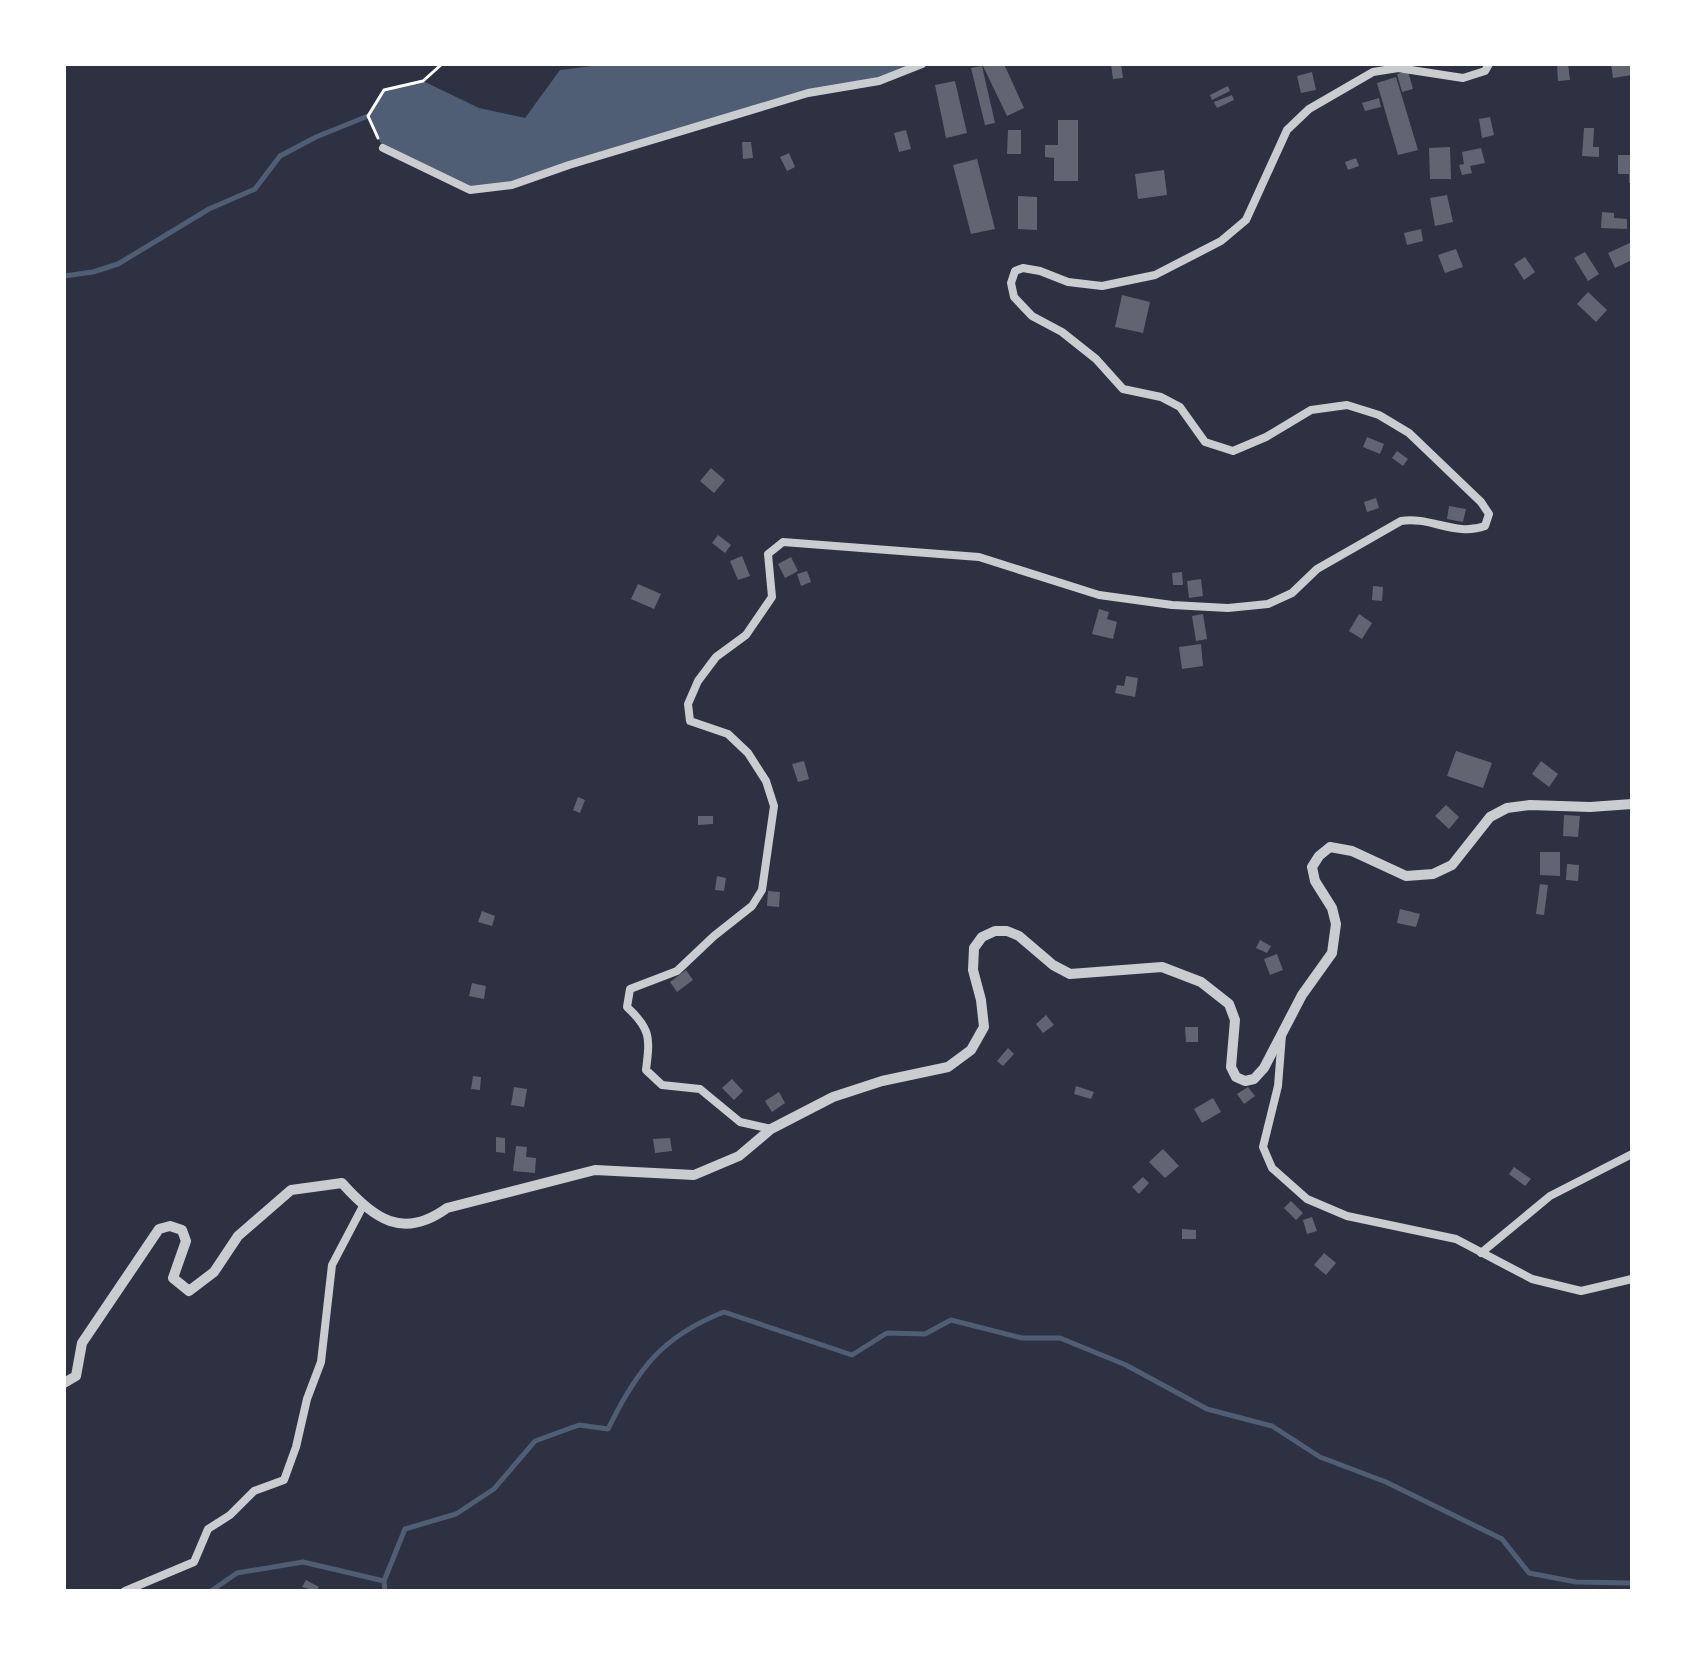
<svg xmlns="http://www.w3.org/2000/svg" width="1696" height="1655" font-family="Commissioner,sans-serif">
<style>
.water{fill:#4f5d75}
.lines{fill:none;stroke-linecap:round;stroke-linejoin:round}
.stream{stroke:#4f5d75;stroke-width:5}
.building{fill:#626471}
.path{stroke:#fff;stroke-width:3}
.minor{stroke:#caccd0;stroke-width:8}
.tertiary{stroke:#caccd0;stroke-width:10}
</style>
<rect width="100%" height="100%" fill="#2d3142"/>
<polygon class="water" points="608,64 922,64 879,81 808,93 512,185 470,190 383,148 368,116 384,90 423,81 479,108 525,118 560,70"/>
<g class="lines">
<g class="stream">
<polyline points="64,276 93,272 118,264 209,209 255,189 280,156 316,137 368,116 373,117"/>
<polyline points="211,1591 237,1573 303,1562 384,1581"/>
<path d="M385,1591l-1,-10 21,-52 51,-15 38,-25 41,-48 44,-16 29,4c29,-59 54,-93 116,-117l128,43 35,-22 38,1 26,-14 71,18h38l66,27 81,44 65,17 48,31 66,25 116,57 27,34 47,9 56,1"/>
</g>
</g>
<g class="building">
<polygon points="982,64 1004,64 1024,108 1007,116"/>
<polygon points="1111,64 1121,64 1123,78 1113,79"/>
<polygon points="1557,64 1568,64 1570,80 1558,81"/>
<polygon points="1611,64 1632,64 1632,75 1613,78"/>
<polygon points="982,66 995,123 985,125 971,68"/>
<polygon points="1408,71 1413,89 1402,92 1397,74"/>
<polygon points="1312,72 1316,90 1301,93 1297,76"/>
<polygon points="1396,77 1418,150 1398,155 1377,83"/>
<polygon points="955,81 967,133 946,138 935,85"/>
<polygon points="1228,86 1230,91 1212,100 1210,95"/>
<polygon points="1232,95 1234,100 1217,108 1214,102"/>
<polygon points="1379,98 1381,107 1365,111 1362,103"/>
<polygon points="1490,117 1494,135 1482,138 1479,119"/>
<polygon points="1058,120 1078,120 1078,181 1054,181 1054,158 1045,157 1045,145 1058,145"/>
<polygon points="1584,128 1594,128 1593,147 1599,147 1599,157 1582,156"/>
<polygon points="906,130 911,149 899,152 894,133"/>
<polygon points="1008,130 1021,130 1021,154 1007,154"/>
<polygon points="742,142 751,142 753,158 743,159"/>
<polygon points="1450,147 1451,179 1430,179 1429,148"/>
<polygon points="1481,148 1485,163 1470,166 1472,173 1462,175 1459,165 1464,164 1462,152"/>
<polygon points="789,153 795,167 787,171 780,157"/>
<polygon points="1618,155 1630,155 1632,183 1629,183 1629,174 1618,174"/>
<polygon points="1356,158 1359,166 1348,170 1345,162"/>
<polygon points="977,159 995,229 971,234 953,165"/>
<polygon points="1164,170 1167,195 1138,199 1135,174"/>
<polygon points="1447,195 1453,222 1435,226 1430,198"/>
<polygon points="1018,196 1037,197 1037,230 1018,229"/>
<polygon points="1602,212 1614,213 1614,218 1627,219 1627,229 1601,228"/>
<polygon points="1421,229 1423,241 1407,245 1404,233"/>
<polygon points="1632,242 1632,260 1615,268 1608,253"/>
<polygon points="1456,249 1463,267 1445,273 1438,255"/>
<polygon points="1585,252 1599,274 1588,281 1574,258"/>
<polygon points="1525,257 1535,272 1524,280 1514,264"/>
<polygon points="1588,292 1607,310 1596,322 1577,304"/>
<polygon points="1122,295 1150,302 1143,333 1115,327"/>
<polygon points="1367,437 1384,444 1380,454 1363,447"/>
<polygon points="1397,451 1408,459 1403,466 1392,458"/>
<polygon points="711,468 725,480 714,493 700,481"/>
<polygon points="1376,498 1379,508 1367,512 1364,502"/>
<polygon points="1449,506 1466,509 1463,522 1447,519"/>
<polygon points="718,535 731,545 725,553 712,543"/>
<polygon points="742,556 750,576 738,580 730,561"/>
<polygon points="791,557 798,571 785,578 778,564"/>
<polygon points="807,571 811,582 801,586 797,574"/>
<polygon points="1182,572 1183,585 1173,585 1172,573"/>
<polygon points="1201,579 1203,596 1189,598 1187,581"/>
<polygon points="638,584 661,594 654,609 631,599"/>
<polygon points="1373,586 1383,587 1382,601 1372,600"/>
<polygon points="1099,609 1109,612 1107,619 1117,622 1113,639 1092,634"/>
<polygon points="1203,614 1207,639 1196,641 1192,616"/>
<polygon points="1359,614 1372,623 1362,639 1349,631"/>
<polygon points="1201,644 1203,666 1182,669 1179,647"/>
<polygon points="1126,676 1138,678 1135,697 1115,693 1117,685 1124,686"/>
<polygon points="1456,751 1492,763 1483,788 1447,776"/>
<polygon points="804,761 809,779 798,782 792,764"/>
<polygon points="1541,761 1558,774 1549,787 1532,774"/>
<polygon points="578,797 585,800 580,813 573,810"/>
<polygon points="1446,805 1459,817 1449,829 1435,816"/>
<polygon points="1564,815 1580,816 1578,837 1563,836"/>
<polygon points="698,816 713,816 713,824 698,825"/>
<polygon points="1540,852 1560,852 1560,876 1540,875"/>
<polygon points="1567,864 1579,865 1578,881 1566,880"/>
<polygon points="717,876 726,878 724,891 715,890"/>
<polygon points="1540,884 1548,885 1544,915 1536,914"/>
<polygon points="768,891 780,892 779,907 767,906"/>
<polygon points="1400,909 1420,914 1416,927 1397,923"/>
<polygon points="482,911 495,916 492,926 478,922"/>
<polygon points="1260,940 1271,946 1267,953 1256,948"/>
<polygon points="1277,954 1283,970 1270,975 1264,959"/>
<polygon points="686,970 693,980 677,992 670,982"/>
<polygon points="472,983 486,986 484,999 469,996"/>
<polygon points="1046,1015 1054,1025 1043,1033 1036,1024"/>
<polygon points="1185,1027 1198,1027 1198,1042 1186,1042"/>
<polygon points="1008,1048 1014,1054 1003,1066 997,1061"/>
<polygon points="473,1076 481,1077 480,1090 471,1089"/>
<polygon points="732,1079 743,1091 734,1100 722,1088"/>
<polygon points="1076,1086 1094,1092 1091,1099 1074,1094"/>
<polygon points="514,1087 527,1089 524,1107 511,1105"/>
<polygon points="1248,1087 1255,1096 1244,1104 1237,1094"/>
<polygon points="779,1092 785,1103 772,1112 765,1101"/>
<polygon points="1213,1098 1221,1112 1202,1123 1194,1109"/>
<polygon points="496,1137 505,1138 505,1153 496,1152"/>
<polygon points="670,1138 672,1151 655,1153 653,1139"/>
<polygon points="516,1146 527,1147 526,1157 536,1158 535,1173 513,1171"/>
<polygon points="1163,1149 1179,1166 1165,1178 1149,1162"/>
<polygon points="1514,1167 1531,1179 1525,1186 1509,1174"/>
<polygon points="1143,1177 1149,1183 1139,1194 1132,1187"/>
<polygon points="1291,1201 1303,1213 1296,1220 1284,1208"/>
<polygon points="1312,1217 1317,1231 1307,1234 1303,1220"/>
<polygon points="1182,1229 1196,1230 1196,1239 1182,1239"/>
<polygon points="1324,1253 1336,1263 1326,1275 1314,1265"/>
<polygon points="306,1580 319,1587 316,1591 302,1587"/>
</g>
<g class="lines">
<polyline class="path" points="378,138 368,116 384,90 423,81 442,64"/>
<g class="minor">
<polyline points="383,148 470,190 512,185 569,165 808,93 879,81 922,64"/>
<polyline points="1282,1035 1278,1086 1263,1147 1272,1168 1307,1199 1347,1216 1456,1239 1532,1279 1581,1291 1632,1279"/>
<path d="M771,1129l-31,-7 -40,-33 -38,-4 -16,-15c4,-32 5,-41 -19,-63l3,-18 47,-18 37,-35 38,-30 10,-16 12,-84 -8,-25 -18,-28 -20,-19 -38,-13 -2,-17 10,-23 18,-24 30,-22 26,-38 -4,-43 15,-12 196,15 120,38 73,10 56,3 40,-4 24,-11 25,-24 84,-48c29,-5 55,16 84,5l4,-12 -8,-12 -72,-69 -30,-18 -32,-10 -36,5 -45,27 -33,14 -28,-9 -25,-35 -19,-10 -38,-8 -27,-30 -34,-27 -30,-16 -18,-19 -3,-14 4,-12 8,-3 17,3 28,11 34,4 53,-11 66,-34 25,-21 41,-90 22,-21 64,-37 25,-4 65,10 22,-7 4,-7"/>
<polyline points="1481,1253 1550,1196 1632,1154"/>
<polyline points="125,1591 194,1562 208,1529 230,1515 254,1491 284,1480 296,1447 307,1399 321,1362 332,1265 363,1206"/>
</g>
<path class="tertiary" d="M64,1383l12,-7 6,-33 77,-114 11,-3 12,4 4,11 -13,37 16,13 25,-19 24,-36 53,-46 51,-7c32,36 61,57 105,25l148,-38 99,5 45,-19 32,-27 62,-32 49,-16 66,-14 23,-17 13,-23 -3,-27 -8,-30 1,-22 8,-11 13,-6h12l12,5 34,29 17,9 92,-7 39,15 28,22 6,16 -4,47 5,10 9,4 9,-2 10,-11 38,-73 30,-42 4,-29 -4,-16 -17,-27 -3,-14 7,-11 11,-9 22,4 54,25 27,-2 19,-9 38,-48 17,-9 23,-3 60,2 42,-3"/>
</g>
<rect width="1696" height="1655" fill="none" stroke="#ffffff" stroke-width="132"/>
</svg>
